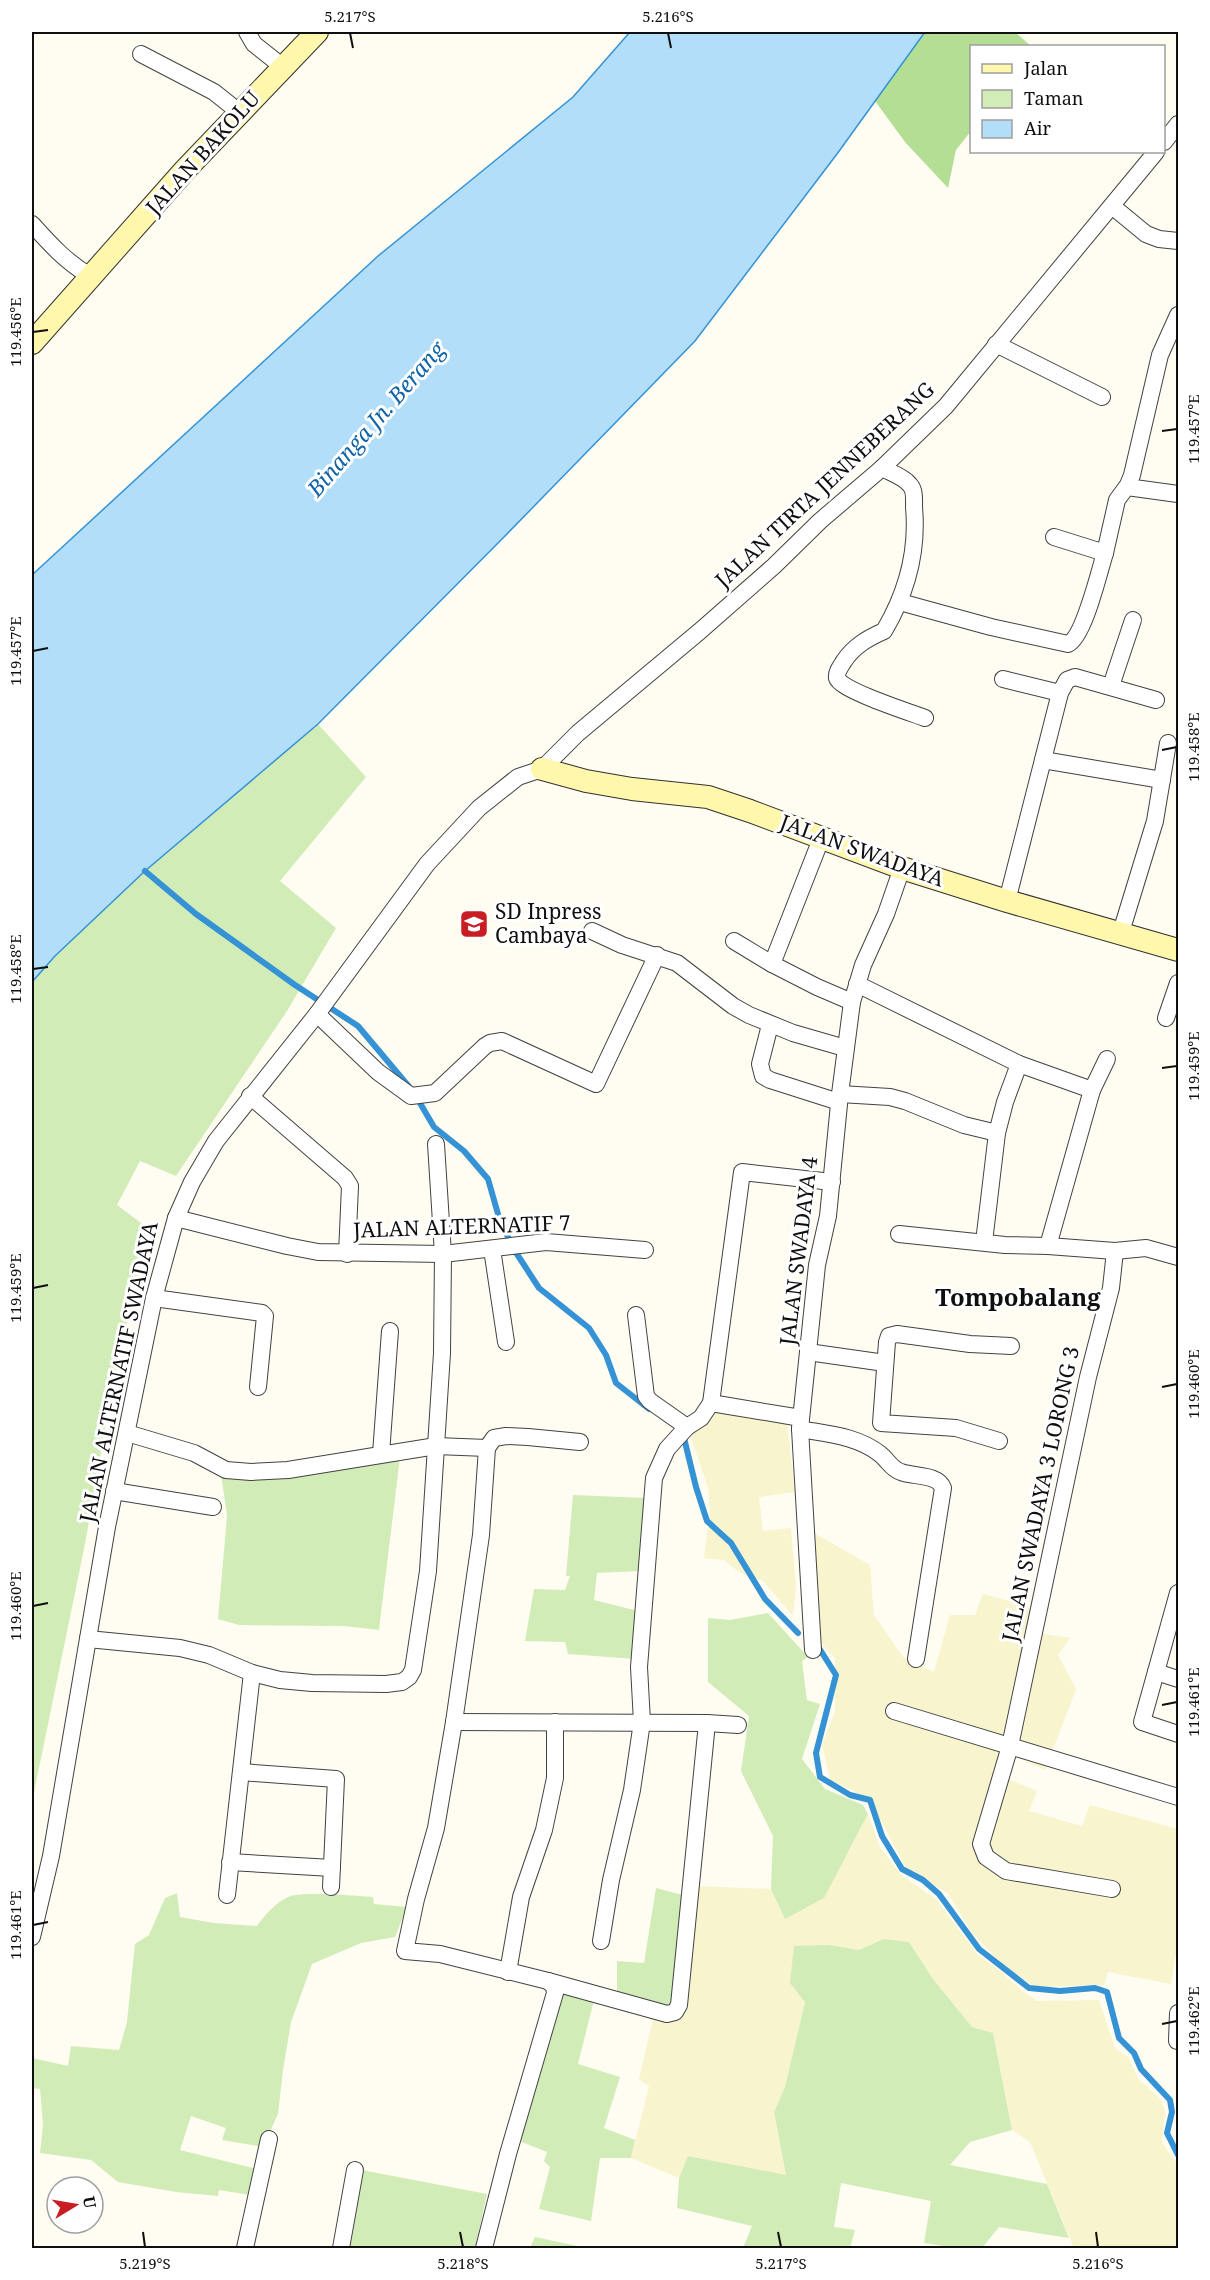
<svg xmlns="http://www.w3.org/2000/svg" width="1210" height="2280" font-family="'Noto Serif',serif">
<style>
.farmland{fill:#f7f4ce}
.green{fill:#d2ecb7}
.forest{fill:#b5de95}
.water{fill:#b2defa;stroke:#3492d5;stroke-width:1.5}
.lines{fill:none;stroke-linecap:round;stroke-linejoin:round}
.stream{stroke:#3492d5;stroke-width:6}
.street-casing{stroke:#424242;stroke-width:18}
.secondary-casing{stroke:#313131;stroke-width:24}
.street{stroke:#fff;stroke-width:16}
.secondary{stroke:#fff7ac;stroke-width:22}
.ticks{fill:none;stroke:#0f0f0f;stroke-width:2}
.labels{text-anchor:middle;stroke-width:6;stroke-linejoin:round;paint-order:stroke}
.street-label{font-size:21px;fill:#0f0f0f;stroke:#fff}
.poi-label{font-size:21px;fill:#0f0f0f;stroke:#fff;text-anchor:start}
.water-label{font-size:22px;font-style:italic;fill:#0f63a9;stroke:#fff}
.quarter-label{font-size:24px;font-weight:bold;fill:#0f0f0f;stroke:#fff}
.neatline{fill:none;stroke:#0f0f0f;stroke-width:2}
.ticks-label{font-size:15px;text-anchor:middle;fill:#0f0f0f}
</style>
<rect width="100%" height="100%" fill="#fffcf1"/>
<g class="farmland">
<polygon points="712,1410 787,1423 795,1492 759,1497 763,1531 791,1528 796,1587 793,1616 763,1581 739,1572 724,1560 704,1558 710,1513 708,1488 689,1432"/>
<polygon points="814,1533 870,1565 874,1615 903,1657 934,1672 950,1615 975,1615 983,1594 1028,1606 1038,1633 1070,1638 1058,1655 1076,1689 1045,1770 1010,1754 1000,1776 1037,1791 1029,1811 1082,1826 1090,1805 1178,1829 1178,1941 1171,1984 1108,1972 1104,1985 1035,1987 1006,1968 971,1932 948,1893 908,1872 883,1824 864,1796 830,1780 822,1744 835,1712 835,1658 821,1643"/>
<polygon points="868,1814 880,1847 902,1876 936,1899 977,1954 1000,1971 1020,1989 1037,2001 1099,2000 1115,2048 1129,2058 1138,2079 1161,2099 1165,2111 1162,2142 1178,2165 1178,2248 1074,2248 1030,2142 1012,2130 993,2033 972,2027 933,1979 909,1942 884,1939 859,1950 829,1945 805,2002 785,2087 774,2112 786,2176 689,2156 679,2178 631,2158 649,2086 639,2079 655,2010 695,1886 771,1889 785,1919 850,1850"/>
</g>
<g class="green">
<path d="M318,724l48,53 -86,104 56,47 -49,83 -111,165 -36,-15 -23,44 32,24 -35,149 -29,166 -53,258v-820c85,-96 188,-175 286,-258z"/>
<polygon points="400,1457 379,1630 344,1626 239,1625 218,1619 227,1516 221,1474"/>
<polygon points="573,1495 646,1498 639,1571 597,1573 594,1600 638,1611 636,1659 568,1654 565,1642 525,1641 534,1589 565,1590 570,1576 566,1576"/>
<polygon points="768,1613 808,1657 802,1661 807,1700 820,1704 802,1759 825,1789 863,1805 868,1814 824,1898 785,1919 771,1889 773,1836 741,1771 749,1716 708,1682 708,1618 730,1620"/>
<polygon points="656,1888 694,1898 678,2014 658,2010 617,1991 617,1961 644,1963"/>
<path d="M177,1893l3,24 34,6 43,3c8,-11 18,-23 31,-29 14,-6 68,-1 85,0l1,7 33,3 -12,30 -34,6 -49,21 -21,58 -8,48 -5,44 -15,33 -41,-7 4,-12 -35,-12 -11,34 77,19 -7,26 -31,-5 -1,6 -42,-4 -58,-10 -27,-22 -51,-7 3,-28 -3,-36 -8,-1v-30l36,8 3,-20 48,4 8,-28 8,-78 14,-9 16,-37z"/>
<polygon points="884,1939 909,1942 933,1979 972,2027 993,2033 1012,2130 970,2142 950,2165 1047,2184 1069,2238 999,2227 982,2248 957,2248 924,2243 931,2201 841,2183 834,2227 855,2230 850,2248 743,2248 752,2226 677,2208 679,2178 688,2156 786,2175 774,2112 785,2087 805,2002 790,1983 794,1946 829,1945 859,1950"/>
<polygon points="560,1982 595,1996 578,2064 620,2077 604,2128 635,2140 631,2158 600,2158 591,2221 539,2209 550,2167 544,2161 547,2152 517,2140"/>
<polygon points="362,2170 487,2194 475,2248 349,2248"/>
<polygon points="535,2237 587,2248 530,2248"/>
</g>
<polygon class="forest" points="925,32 1015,32 1031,46 972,46 971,131 956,150 948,188 905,142 875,101"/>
<polygon class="water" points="630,32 925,32 837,154 695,341 504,537 318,724 145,871 55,956 32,982 32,575 378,256 573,97"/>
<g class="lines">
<g class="stream">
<polyline points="145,871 196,914 295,985 358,1026 411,1089"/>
<polyline points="417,1098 434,1127 464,1151 488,1179 500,1221 515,1251 539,1288 589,1328 606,1355 616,1383 649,1409"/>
<polyline points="683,1434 696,1487 707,1521 731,1543 765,1599 798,1633"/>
<polyline points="819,1648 836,1675 816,1753 820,1777 850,1795 870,1800 882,1836 902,1869 923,1880 939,1894 979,1949 1029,1988 1060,1991 1095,1988 1107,1992 1119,2038 1134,2053 1141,2069 1170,2100 1172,2112 1167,2133 1178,2155"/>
</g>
<g class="street-casing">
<g id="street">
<polyline points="247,32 254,44 283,67"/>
<polyline points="141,54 214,92 239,112"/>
<polyline points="1164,142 1178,124"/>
<polyline points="1112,206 1146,234 1159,239 1178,241"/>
<path d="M32,224c18,20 34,38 58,52"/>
<polyline points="996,344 1102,397"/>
<path d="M882,468c9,5 22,9 28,17 5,5 4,16 4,22 4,44 -8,87 -30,124 -16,7 -30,15 -40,30 -3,5 -8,11 -7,17 3,12 75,35 88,40"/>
<polyline points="1127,487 1178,494"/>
<polyline points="1054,537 1105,553 1117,500 1128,485 1132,475 1160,355 1178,315"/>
<path d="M900,602l91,25 77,17c16,-7 31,-72 37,-91"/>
<polyline points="1003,679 1060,693"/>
<polyline points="1111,686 1133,620"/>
<polyline points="1043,760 1162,780"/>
<polyline points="821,839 772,964 817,987 852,1002"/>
<polyline points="1007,901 1060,693 1067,680 1075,677 1156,700"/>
<polyline points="592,931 622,945 677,963 733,1006 749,1015 793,1033 845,1048"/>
<polyline points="1121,932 1155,821 1168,743"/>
<polyline points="734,941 772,964"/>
<polyline points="857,984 1019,1064 1092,1090 1048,1246"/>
<polyline points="317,1014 378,1072 411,1096 435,1093 485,1046 490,1043 502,1041 596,1084 657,955"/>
<polyline points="1166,1018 1178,983"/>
<polyline points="770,1025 760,1064 763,1076 770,1080 839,1102"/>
<polyline points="1092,1090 1107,1059"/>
<polyline points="840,1094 890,1097 905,1101 964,1125 997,1133 984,1242"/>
<polyline points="250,1096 345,1178 350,1186 347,1254"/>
<polyline points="997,1133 1005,1102 1019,1064"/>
<polyline points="176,1218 287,1246 318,1252 443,1254 546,1242 645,1250"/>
<polyline points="899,1234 1005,1245 1048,1246 1115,1251 1146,1248 1178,1257"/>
<polyline points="492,1249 506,1342"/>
<polyline points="154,1298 262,1313 265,1316 258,1387"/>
<polyline points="636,1315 646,1396 650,1401 687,1427"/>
<polyline points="808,1352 885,1363"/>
<polyline points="801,1418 711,1403 742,1172 832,1182"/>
<path d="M800,1429c27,5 58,7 80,25 8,6 11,15 21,18 13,5 37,2 42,16l-27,171"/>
<polyline points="127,1433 194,1453 226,1470 251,1472 288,1470 436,1446 487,1448 481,1535 454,1722 436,1828 416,1899 405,1951 440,1954 548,1981 667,2014 675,2012 679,2005 707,1723"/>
<polyline points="999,1441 956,1428 881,1423 887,1342 889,1336 897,1334 970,1344 1011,1346"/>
<polyline points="487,1448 494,1438 506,1436 528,1437 580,1442"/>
<polyline points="381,1454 390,1331"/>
<polyline points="114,1491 213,1507"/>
<polyline points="1178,1593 1142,1722 1178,1734"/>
<polyline points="88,1639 180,1648 209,1655 252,1673 280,1680 312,1683 386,1684 402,1682 409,1677 413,1670 428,1571 442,1353 443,1254 436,1144"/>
<polyline points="813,1650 800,1429 817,1265 828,1216 840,1094 852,1002 863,965 886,914 902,868"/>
<polyline points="1156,1672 1178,1679"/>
<polyline points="894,1711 1178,1797"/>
<polyline points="454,1722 707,1723 738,1725"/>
<polyline points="241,1772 336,1779 331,1887"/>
<polyline points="230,1862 332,1868"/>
<polyline points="1112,1889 1006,1871 986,1857 981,1844 1010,1746 1088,1377 1111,1288 1115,1251"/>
<polyline points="227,1895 252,1673"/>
<polyline points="32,1937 51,1856 107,1527 154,1298 176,1218 192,1182 216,1141 317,1014 427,864 479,808 518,777 542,769 578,733 700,631 774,566 820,521 882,468 946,406 1156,152"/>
<polyline points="601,1941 611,1880 632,1790 642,1722 639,1667 654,1478 667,1449 687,1427 701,1418 711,1403"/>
<polyline points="508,1972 521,1897 544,1830 555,1778 555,1722"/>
<polyline points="1177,2041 1178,2013"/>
<polyline points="245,2248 269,2139"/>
<polyline points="341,2248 355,2170"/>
<polyline points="484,2248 508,2154 555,1993 554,1986 548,1981"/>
</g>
</g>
<g class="secondary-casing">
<g id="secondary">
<polyline points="32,343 185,170 317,32"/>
<polyline points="542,769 586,781 632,789 708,797 750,811 902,868 1007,901 1178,950"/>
</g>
</g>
<use href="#street" class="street"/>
<use href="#secondary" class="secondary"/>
</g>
<path class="ticks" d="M350,33l3,15M668,33l3,15M33,332l15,-2M1162,431l15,-2M33,651l15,-3M1162,750l15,-3M33,969l15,-2M1162,1068l15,-2M33,1288l15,-3M1162,1387l15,-3M33,1606l15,-3M1162,1705l15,-3M33,1925l15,-3M1162,2024l15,-3M143,2232l2,15M460,2232l3,15M778,2232l3,15M1096,2232l2,15"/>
<defs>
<g id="school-square" transform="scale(1.5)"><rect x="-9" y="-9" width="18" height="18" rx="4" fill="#c81d22" stroke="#fff"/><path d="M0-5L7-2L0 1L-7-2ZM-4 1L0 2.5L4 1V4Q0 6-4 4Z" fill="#fff"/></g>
</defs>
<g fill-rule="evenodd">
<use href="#school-square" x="474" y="924"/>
</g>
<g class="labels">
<g class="street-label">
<text transform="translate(203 153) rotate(-48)" y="7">JALAN BAKOLU</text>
<text transform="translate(825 485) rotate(-43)" y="7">JALAN TIRTA JENNEBERANG</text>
<text transform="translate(862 851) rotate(20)" y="7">JALAN SWADAYA</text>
<text transform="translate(462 1227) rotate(-2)" y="7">JALAN ALTERNATIF 7</text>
<text transform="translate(799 1251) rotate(-83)" y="7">JALAN SWADAYA 4</text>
<text transform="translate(119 1372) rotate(-78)" y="7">JALAN ALTERNATIF SWADAYA</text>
<text transform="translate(1041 1494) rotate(-78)" y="7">JALAN SWADAYA 3 LORONG 3</text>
</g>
<g class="poi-label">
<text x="495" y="919">SD Inpress<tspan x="495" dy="24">Cambaya</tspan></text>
</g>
<g class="water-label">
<text transform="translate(376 419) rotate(-49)" y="8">Binanga Jn. Berang</text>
</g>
<g class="quarter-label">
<text x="1018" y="1306">Tompobalang</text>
</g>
</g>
<rect width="1210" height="2280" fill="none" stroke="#ffffff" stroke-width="66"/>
<rect x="970" y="45" width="195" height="108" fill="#ffffff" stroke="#9f9f9f" stroke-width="1.5"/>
<rect x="982" y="64" width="30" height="9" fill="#fff7ac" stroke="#9f9f9f" stroke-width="1.5"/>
<text x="1024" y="75" font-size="18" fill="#0f0f0f">Jalan</text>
<rect x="982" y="90" width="30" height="18" fill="#d2ecb7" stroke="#9f9f9f" stroke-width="1.5"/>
<text x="1024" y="105" font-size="18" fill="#0f0f0f">Taman</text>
<rect x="982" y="120" width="30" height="18" fill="#b2defa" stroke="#9f9f9f" stroke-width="1.5"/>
<text x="1024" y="135" font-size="18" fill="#0f0f0f">Air</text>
<g transform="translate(75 2205) rotate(79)"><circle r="28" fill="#ffffff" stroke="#9f9f9f" stroke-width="1.5"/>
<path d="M0-4.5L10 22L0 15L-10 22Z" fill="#c81d22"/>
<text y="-9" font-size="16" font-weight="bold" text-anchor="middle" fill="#0f0f0f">U</text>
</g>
<rect x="33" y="33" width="1144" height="2214" class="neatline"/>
<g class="ticks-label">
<text x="350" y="22">5.217°S</text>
<text x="668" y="22">5.216°S</text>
<text transform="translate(16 332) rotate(-90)" y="5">119.456°E</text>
<text transform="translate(1194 429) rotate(-90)" y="5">119.457°E</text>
<text transform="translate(16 651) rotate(-90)" y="5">119.457°E</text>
<text transform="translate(1194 747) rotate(-90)" y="5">119.458°E</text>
<text transform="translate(16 969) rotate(-90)" y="5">119.458°E</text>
<text transform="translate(1194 1066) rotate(-90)" y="5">119.459°E</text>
<text transform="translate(16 1288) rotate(-90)" y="5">119.459°E</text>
<text transform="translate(1194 1384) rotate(-90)" y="5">119.460°E</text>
<text transform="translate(16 1606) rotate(-90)" y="5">119.460°E</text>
<text transform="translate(1194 1702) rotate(-90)" y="5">119.461°E</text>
<text transform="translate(16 1925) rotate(-90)" y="5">119.461°E</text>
<text transform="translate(1194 2021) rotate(-90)" y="5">119.462°E</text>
<text x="145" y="2269">5.219°S</text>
<text x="463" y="2269">5.218°S</text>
<text x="781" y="2269">5.217°S</text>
<text x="1098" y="2269">5.216°S</text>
</g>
</svg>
